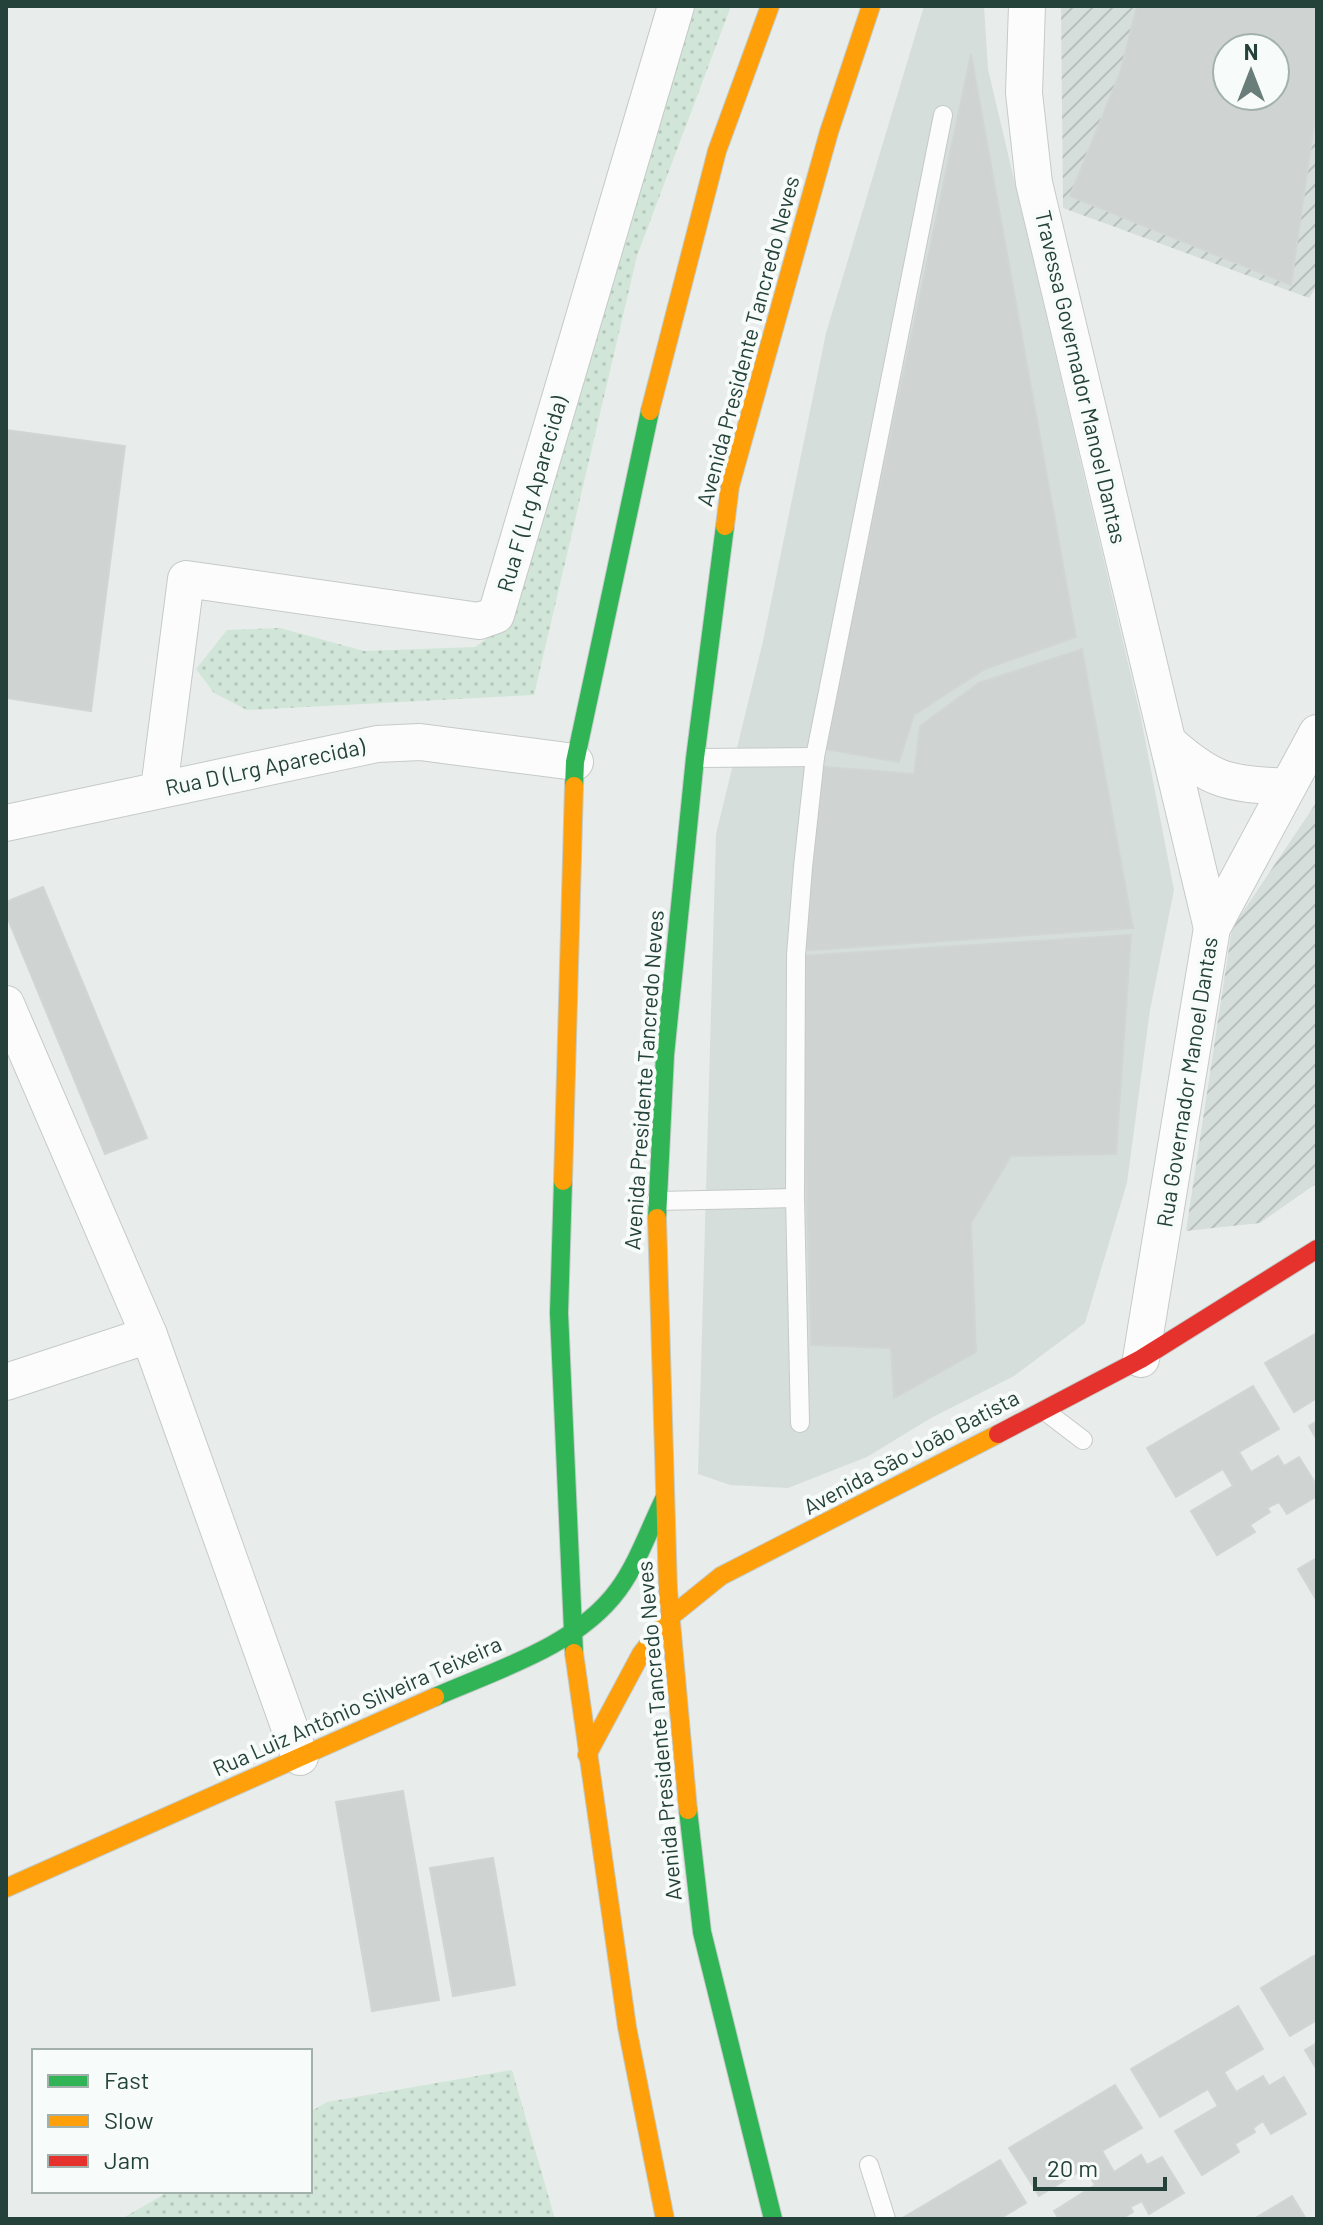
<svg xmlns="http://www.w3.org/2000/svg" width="1323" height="2225" font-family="Barlow,sans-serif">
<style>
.built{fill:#d6dedb}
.industrial{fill:url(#industrial-furrows);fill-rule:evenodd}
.grass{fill:url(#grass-dots)}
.building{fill:#cfd4d2;stroke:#d1d6d4;stroke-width:2;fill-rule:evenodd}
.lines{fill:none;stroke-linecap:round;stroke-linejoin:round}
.lane-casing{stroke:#c5cac8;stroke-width:20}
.street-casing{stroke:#c5cac8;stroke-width:38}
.fast-casing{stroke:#c3cbc8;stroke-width:20}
.slow-casing{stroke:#c3cbc8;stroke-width:20}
.jam-casing{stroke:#c3cbc8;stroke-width:20}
.lane{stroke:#fcfcfc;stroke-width:18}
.street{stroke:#fcfcfc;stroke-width:36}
.fast{stroke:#30b455;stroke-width:18}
.slow{stroke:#ff9f0a;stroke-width:18}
.jam{stroke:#e5322d;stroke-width:18}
.labels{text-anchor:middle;stroke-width:8;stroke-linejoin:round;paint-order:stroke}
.street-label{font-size:22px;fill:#24423a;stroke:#f7fbf9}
</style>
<defs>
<pattern id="industrial-furrows" width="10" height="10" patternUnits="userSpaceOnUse" patternTransform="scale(2)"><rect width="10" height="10" fill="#d6dedb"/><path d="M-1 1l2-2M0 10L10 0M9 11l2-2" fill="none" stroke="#b8c0bd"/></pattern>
<pattern id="grass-dots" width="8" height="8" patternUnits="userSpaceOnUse" patternTransform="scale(2)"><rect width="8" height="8" fill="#d1e6d8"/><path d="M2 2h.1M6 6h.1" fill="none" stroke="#b3c6ba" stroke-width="1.8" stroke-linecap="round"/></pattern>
</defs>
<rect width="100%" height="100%" fill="#e8edeb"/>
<polygon class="built" points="924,6 984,6 988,69 1141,718 1174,890 1150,1010 1127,1183 1085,1323 1014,1376 931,1418 867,1457 788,1488 730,1485 698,1474 716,834 763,641 826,333"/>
<g class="industrial">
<path d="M1061,6h256v280l-8,12 -246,-90zM1227,48h48v48h-48z"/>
<polygon points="1316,803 1317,1183 1260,1223 1186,1231 1232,928"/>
</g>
<g class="grass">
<polygon points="696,6 731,6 637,256 534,695 247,710 214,693 196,669 227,630 280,628 364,651 475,647 514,619 611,229"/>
<polygon points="512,2070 555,2219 121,2219 170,2191 310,2191 310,2112 327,2102"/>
</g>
<g class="building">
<path d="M1137,6h180v97l-26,182 -221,-89 50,-123zM1227,48h48v48h-48z"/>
<polygon points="971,54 1076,637 985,669 914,715 899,762 824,749"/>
<polygon points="6,430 125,446 91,711 6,698"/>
<polygon points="1082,649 1133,928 798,951 815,766 914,774 920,726 979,683"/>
<polygon points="43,887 147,1138 105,1154 6,914 6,902"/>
<polygon points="1131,935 1116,1154 1011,1156 971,1223 976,1352 894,1398 891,1348 811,1345 800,956"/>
<polygon points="1317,1333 1317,1398 1294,1412 1265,1363"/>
<polygon points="1253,1386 1279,1429 1239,1452 1251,1472 1278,1456 1284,1466 1299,1457 1317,1486 1317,1496 1287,1514 1279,1502 1267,1508 1270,1512 1250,1525 1255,1532 1217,1555 1191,1511 1233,1486 1223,1469 1176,1497 1147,1448"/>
<polygon points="1317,1421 1317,1440 1309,1426"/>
<polygon points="1317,1558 1317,1601 1298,1569"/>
<polygon points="403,1791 439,2000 372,2011 336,1802"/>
<polygon points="493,1858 515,1985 453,1996 430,1868"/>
<polygon points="1317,1954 1317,2020 1290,2036 1261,1988"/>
<polygon points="1238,2006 1263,2049 1224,2072 1236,2092 1263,2076 1269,2086 1284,2077 1306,2114 1271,2134 1263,2121 1253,2128 1255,2132 1235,2144 1239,2152 1202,2175 1175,2131 1218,2106 1208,2089 1160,2117 1131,2069"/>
<polygon points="1317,2043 1317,2070 1305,2050"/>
<polygon points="1115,2085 1142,2128 1102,2151 1114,2172 1141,2155 1147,2165 1162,2157 1184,2193 1149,2214 1142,2201 1130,2207 1133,2212 1121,2219 1059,2219 1054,2211 1095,2185 1085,2168 1039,2196 1009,2148"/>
<polygon points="1000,2160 1026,2203 999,2219 901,2219"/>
<polygon points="1292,2196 1306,2219 1254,2219"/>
</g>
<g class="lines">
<g class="lane-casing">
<g id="lane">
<polyline points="695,758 815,757"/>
<polyline points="656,1201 795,1198"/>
<polyline points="1045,1411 1083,1440"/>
<polyline points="800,1423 795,1198 796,955 803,867 815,757 943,115"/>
<polyline points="869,2165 886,2219"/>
</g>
</g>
<g class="street-casing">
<g id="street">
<polyline points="1027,6 1024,93 1034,183 1212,928"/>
<path d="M1169,743c45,40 58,40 118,44"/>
<polyline points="159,789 186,579 479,621 496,615 676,6"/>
<polyline points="6,823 377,744 420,742 575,762"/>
<polyline points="6,1004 149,1335 300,1757"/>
<polyline points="1141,1359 1212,928 1317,733"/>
<polyline points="6,1382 149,1335"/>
</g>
</g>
<g class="fast-casing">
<g id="fast">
<polyline points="574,786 575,762 650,411"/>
<polyline points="563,1181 559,1313 574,1653"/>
<polyline points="657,1218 665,1055 695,758 725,526"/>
<path d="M435,1697c61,-27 142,-51 183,-107 20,-27 32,-63 47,-93"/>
<polyline points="688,1810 702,1932 773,2219"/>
</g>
</g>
<g class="slow-casing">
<g id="slow">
<polyline points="650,411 717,151 770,6"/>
<polyline points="725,526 730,486 829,132 871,6"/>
<polyline points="563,1181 574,786"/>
<polyline points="657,1218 668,1589 688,1810"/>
<polyline points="574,1653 627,2027 665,2219"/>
<polyline points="587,1755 641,1654 669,1618 721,1576 998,1434"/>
<polyline points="6,1888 435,1697"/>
</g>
</g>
<g class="jam-casing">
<polyline id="jam" points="998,1434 1141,1359 1317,1249"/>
</g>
<use href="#lane" class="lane"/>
<use href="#street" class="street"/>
<use href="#fast" class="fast"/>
<use href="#slow" class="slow"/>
<use href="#jam" class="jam"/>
</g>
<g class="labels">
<g class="street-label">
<text transform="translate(748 341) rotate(-75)" y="8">Avenida Presidente Tancredo Neves</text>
<text transform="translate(1081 377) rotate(77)" y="8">Travessa Governador Manoel Dantas</text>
<text transform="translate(532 494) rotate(-74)" y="8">Rua F (Lrg Aparecida)</text>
<text transform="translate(265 767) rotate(-12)" y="8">Rua D (Lrg Aparecida)</text>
<text transform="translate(644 1080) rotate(-86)" y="8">Avenida Presidente Tancredo Neves</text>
<text transform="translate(1187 1082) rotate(-81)" y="8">Rua Governador Manoel Dantas</text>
<text transform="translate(911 1452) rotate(-28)" y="8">Avenida São João Batista</text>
<text transform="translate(357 1706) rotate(-24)" y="8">Rua Luiz Antônio Silveira Teixeira</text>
<text transform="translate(659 1731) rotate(-95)" y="8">Avenida Presidente Tancredo Neves</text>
</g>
</g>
<rect width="1323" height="2225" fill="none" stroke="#24423a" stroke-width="16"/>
<rect x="32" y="2049" width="280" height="144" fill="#f7fbf9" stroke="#a3b1ad" stroke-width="2"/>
<rect x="48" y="2075" width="40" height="12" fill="#30b455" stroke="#a3b1ad" stroke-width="2"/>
<text x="104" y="2089" font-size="24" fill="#24423a">Fast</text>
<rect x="48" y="2115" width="40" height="12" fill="#ff9f0a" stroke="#a3b1ad" stroke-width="2"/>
<text x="104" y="2129" font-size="24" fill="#24423a">Slow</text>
<rect x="48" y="2155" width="40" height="12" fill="#e5322d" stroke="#a3b1ad" stroke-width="2"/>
<text x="104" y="2169" font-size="24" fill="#24423a">Jam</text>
<g transform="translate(1251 72)"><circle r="38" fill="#f7fbf9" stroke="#a3b1ad" stroke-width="2"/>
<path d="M0-6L14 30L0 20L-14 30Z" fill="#697e78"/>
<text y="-12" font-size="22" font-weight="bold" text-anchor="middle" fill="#24423a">N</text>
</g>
<path d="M1035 2177v12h130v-12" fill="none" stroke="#24423a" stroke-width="4"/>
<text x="1047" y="2177" font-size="24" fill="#24423a" stroke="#f7fbf9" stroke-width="6" paint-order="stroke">20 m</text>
</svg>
